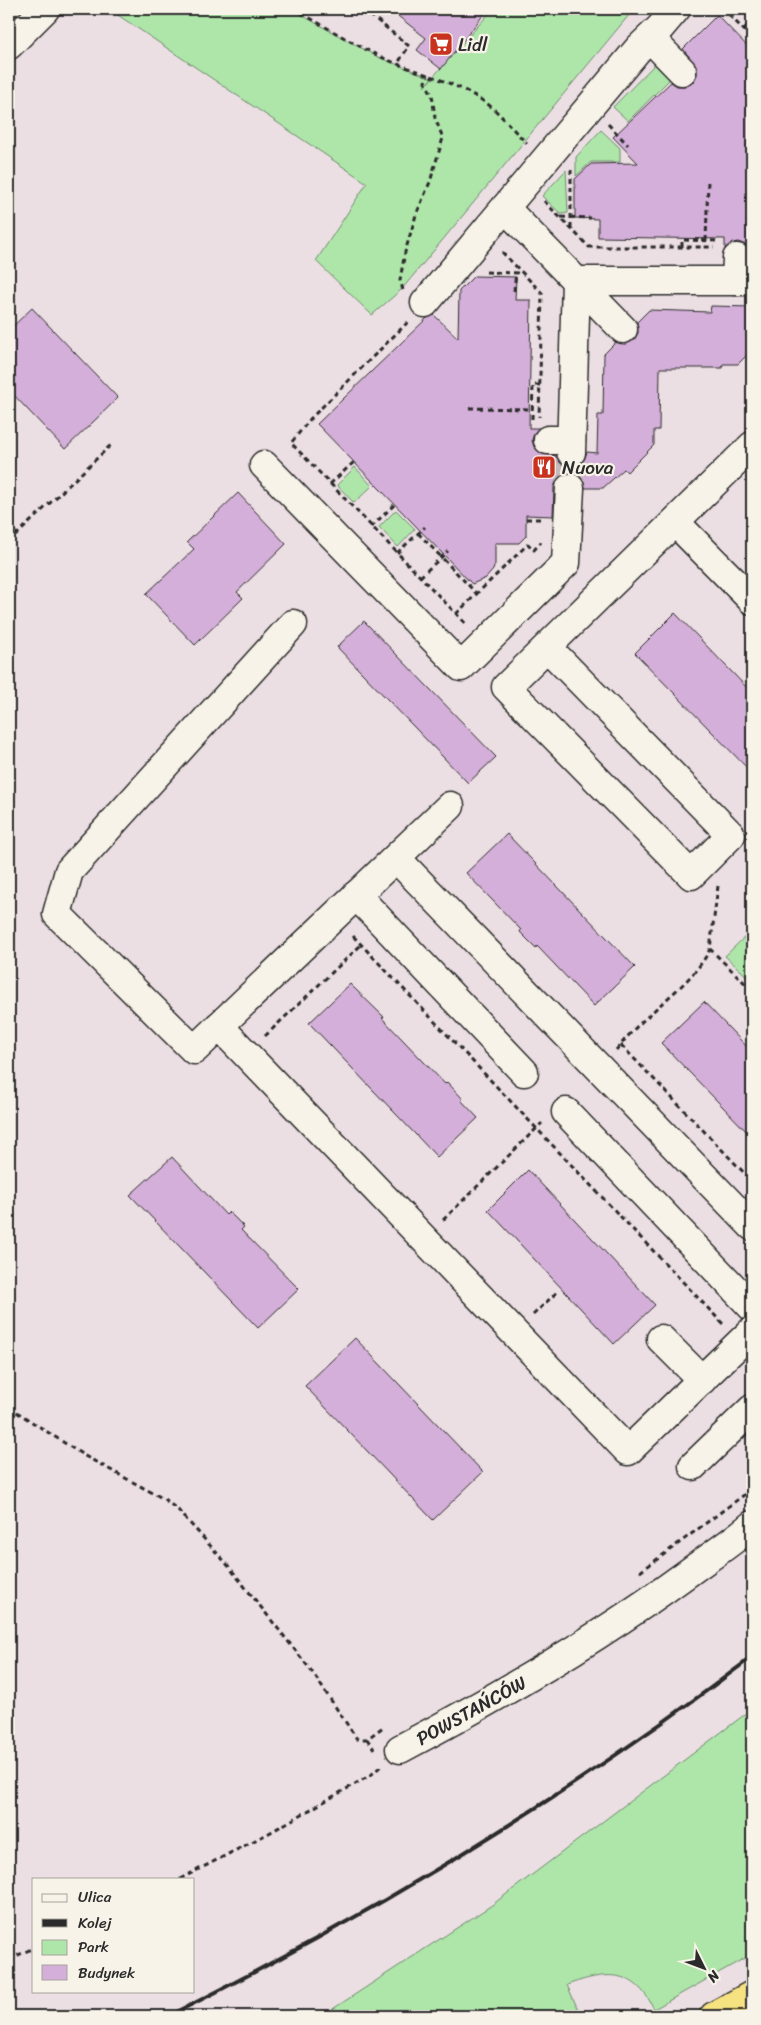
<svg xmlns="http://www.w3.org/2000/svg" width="761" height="2025" font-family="Sriracha,sans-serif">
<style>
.green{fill:#aee6aa;stroke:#6c886a}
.building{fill:#d4afd9;stroke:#2b2b2b}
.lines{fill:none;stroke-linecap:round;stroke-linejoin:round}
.minor-tunnel{stroke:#c5bbbf;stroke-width:28;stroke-dasharray:28 14;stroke-linecap:butt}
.minor-casing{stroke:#2b2b2b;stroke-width:31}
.highway-casing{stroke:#2b2b2b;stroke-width:31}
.path{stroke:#2b2b2b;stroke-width:3;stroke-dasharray:5 4;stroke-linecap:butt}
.minor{stroke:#f7f3e8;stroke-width:28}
.highway{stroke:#f6e281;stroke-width:28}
.rail{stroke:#2b2b2b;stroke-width:4}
.labels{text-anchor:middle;stroke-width:4.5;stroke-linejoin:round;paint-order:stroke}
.poi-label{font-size:19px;fill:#2b2b2b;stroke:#f7f3e8;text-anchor:start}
.street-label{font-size:19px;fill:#2b2b2b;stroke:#f7f3e8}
</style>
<rect width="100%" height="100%" fill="#ecdfe4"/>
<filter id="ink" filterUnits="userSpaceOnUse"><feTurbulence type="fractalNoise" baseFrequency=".02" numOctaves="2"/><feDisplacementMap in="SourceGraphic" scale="10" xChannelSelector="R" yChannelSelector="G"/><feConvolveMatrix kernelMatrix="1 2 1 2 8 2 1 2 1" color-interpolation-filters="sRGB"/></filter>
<g filter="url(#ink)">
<g class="green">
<polygon points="109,9 294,9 305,17 378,57 432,78 424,87 493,9 634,9 402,289 372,315 316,261 367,183"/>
<polygon points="656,63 671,78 628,121 613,107"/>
<polygon points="601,130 620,148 620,162 591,162 576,176 576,157"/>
<polygon points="566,170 568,213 561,214 542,196"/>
<polygon points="355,467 372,486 354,503 337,485"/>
<polygon points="396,510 415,529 398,547 379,527"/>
<polygon points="752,930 752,981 725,956"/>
<path d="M752,1709v245l-98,55c-20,-41 -48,-38 -87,-24l14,31h-259l170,-111z"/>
</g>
<g class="building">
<polygon points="389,9 488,9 441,69 417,50 426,38"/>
<polygon points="717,15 752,51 752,257 751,250 746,245 738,242 730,244 725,249 725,239 598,237 598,219 575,218 575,179 591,164 638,163 613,137 671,82 677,86 685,86 693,82 697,75 697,67 683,49"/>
<polygon points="474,276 516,277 515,300 531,300 529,428 539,428 534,433 532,440 534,447 540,453 556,456 562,465 570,468 579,465 584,460 587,452 597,453 598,415 603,415 604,354 616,342 626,344 634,340 638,333 637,322 649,310 710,312 711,306 752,307 752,350 738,364 723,364 722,368 660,368 659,430 654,430 654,445 627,472 624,469 603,488 585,488 584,481 578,475 570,472 563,474 557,480 554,487 553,516 526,515 526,536 519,543 495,543 495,564 493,570 486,578 472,584 317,424 427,318 434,315 458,338 459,291"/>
<polygon points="32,308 118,398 65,449 9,390 9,330"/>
<polygon points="238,493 286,544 237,592 243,598 195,645 146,594 194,549 187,542"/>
<polygon points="675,613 752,693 752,773 635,653"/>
<polygon points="364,621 496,757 468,783 337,647"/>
<polygon points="507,834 635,967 594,1006 537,946 536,948 520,932 521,930 466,873"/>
<polygon points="350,984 384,1017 382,1018 445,1084 447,1082 463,1099 461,1100 478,1118 437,1157 309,1023"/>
<polygon points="704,1002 752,1052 752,1137 661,1043"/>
<polygon points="172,1157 226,1215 229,1212 244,1227 241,1230 299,1289 258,1328 130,1195"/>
<polygon points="528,1170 655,1305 614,1344 488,1210"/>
<polygon points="355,1338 483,1472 433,1520 305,1386"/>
</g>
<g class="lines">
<polyline class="minor-tunnel" points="570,488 571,452"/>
<g class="minor-casing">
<g id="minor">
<polyline points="650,38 682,71"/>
<polyline points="9,45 45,9"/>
<polyline points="505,208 623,329"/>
<polyline points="736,281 737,258"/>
<polyline points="425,303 639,48 659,29 676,9"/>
<polyline points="548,440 571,440"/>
<polyline points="571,452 576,281 749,281"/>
<polyline points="264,465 461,667 566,563 570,488"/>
<polyline points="675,522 752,600"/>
<polyline points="293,624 69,871 57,914 194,1050 450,806"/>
<polyline points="547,647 731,835 691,875 506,687 752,446"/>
<polyline points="396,858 752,1226"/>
<polyline points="356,895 524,1072"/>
<polyline points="219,1026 628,1451 752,1331"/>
<polyline points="566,1112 752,1307"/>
<polyline points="661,1339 702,1380"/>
<polyline points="693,1466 752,1409"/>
<path d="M400,1749c99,-52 195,-108 285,-174 23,-17 46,-32 67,-50"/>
</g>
</g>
<g class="highway-casing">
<polyline id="highway" points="714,2016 752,1995"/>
</g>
<g class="path">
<path d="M294,9c31,17 62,37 94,51 33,14 68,22 98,43 16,11 26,27 41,40"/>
<polyline points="363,9 409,46 398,63"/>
<polyline points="723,9 752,38"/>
<polyline points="744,29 752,21"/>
<polyline points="608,124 628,145"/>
<polyline points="544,201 589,247 714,247"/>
<polyline points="561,217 591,218"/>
<polyline points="571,228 571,170"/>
<polyline points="706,241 708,179"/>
<polyline points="682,247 682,240 718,241"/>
<polyline points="502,252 542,293 539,417"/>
<polyline points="486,272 522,273"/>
<polyline points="403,290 400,280 405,252 416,215 430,182 443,138 435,118 432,94 425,82 428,74"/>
<polyline points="514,291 516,272"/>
<polyline points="408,322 311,418 291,443 467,625"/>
<polyline points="469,408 532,409"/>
<polyline points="532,419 533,385 540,385"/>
<polyline points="330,484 354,462"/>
<polyline points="526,519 543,519"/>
<polyline points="9,526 17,534"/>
<polyline points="371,527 395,504"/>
<polyline points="418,533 477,594"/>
<polyline points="9,542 113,443"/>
<polyline points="397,553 425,527"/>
<polyline points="420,577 448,551"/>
<polyline points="456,614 528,544 534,550 541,542"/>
<polyline points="718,886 710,949 752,990"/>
<polyline points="353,936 723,1324"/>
<polyline points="265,1036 362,944"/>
<polyline points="621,1045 752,1181"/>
<path d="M616,1050c9,-10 18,-22 29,-31 23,-23 50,-40 65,-70"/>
<polyline points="443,1220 542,1123"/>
<polyline points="533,1315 558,1291"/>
<polyline points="9,1407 83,1455 164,1499 178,1510 226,1563 310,1669 357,1739 367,1739 383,1727"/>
<polyline points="640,1572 752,1489"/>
<polyline points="367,1739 374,1749"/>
<polyline points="180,1879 269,1833 371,1775 381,1766"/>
<polyline points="9,1959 34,1948"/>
</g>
<use href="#minor" class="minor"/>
<use href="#highway" class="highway"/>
<path class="rail" d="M169,2016c204,-102 401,-221 583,-359"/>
</g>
</g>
<defs>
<g id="supermarket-square" transform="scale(1.25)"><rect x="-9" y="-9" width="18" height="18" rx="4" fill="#c8321e" stroke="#f7f3e8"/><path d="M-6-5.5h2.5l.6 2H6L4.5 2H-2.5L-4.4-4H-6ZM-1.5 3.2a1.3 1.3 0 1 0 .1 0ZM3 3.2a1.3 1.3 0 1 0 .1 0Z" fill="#fff"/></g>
<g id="restaurant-square" transform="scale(1.25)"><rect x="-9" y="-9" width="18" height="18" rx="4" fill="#c8321e" stroke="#f7f3e8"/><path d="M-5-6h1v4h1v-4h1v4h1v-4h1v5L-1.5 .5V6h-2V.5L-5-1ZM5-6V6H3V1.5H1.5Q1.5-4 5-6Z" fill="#fff"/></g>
</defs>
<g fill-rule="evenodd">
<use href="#supermarket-square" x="441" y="44"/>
<use href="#restaurant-square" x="544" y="467"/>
</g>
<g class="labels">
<g class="poi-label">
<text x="458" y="51">Lidl</text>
<text x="562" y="474">Nuova</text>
</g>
<g class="street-label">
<text transform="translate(471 1710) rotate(-29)" y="7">POWSTAŃCÓW</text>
</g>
</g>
<rect width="761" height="2025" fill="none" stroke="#f7f3e8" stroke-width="30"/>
<rect x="15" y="15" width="731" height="1995" fill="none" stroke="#2b2b2b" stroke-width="2" filter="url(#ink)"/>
<rect x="32" y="1878" width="162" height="115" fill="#f7f3e8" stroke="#a5a39c"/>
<rect x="42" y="1894" width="25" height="8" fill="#f7f3e8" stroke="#a5a39c"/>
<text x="78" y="1902" font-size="15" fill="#2b2b2b">Ulica</text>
<rect x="42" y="1919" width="25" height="8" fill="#2b2b2b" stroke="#a5a39c"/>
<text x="78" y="1928" font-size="15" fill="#2b2b2b">Kolej</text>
<rect x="42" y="1940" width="25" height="15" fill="#aee6aa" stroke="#a5a39c"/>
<text x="78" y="1952" font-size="15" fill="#2b2b2b">Park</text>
<rect x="42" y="1965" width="25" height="15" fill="#d4afd9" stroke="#a5a39c"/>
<text x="78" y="1978" font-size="15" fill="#2b2b2b">Budynek</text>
<g transform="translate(704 1968) rotate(132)" stroke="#f7f3e8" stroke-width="4" paint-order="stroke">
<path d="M0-4L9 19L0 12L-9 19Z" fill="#2b2b2b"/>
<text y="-8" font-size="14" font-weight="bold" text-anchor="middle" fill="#2b2b2b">N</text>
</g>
</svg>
